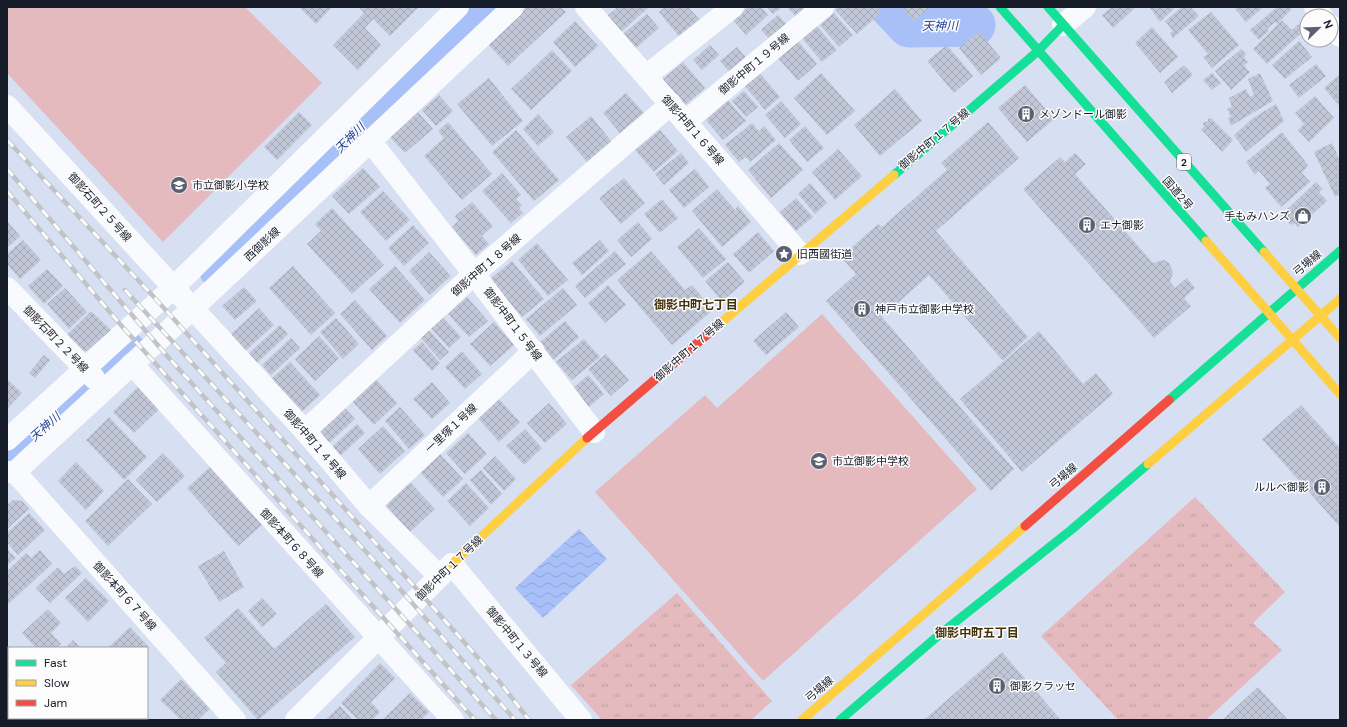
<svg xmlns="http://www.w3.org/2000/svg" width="1347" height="727" font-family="'DM Sans','Noto Sans JP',sans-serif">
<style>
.grass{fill:url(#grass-tufts)}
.pitch{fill:#e4babe}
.water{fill:url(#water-waves)}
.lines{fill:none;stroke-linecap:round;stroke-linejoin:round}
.river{stroke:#a7c0f8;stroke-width:43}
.building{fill:url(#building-cross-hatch)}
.street{stroke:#f9fafd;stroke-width:22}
.fast{stroke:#16e098;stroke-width:9}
.slow{stroke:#ffcf43;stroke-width:9}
.jam{stroke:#f24e42;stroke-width:9}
.rail-casing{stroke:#c1c3c8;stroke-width:4.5}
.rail{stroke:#fcfcfc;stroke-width:3;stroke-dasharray:9;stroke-linecap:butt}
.labels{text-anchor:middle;stroke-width:3;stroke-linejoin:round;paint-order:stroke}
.shield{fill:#fcfcfc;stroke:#5b5e68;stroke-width:1}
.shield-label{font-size:10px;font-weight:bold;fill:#161b28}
.street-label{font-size:11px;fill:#161b28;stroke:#fcfcfc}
.poi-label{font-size:11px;fill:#161b28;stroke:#fcfcfc;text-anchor:start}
.water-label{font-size:12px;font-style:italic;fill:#233f92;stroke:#fcfcfc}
.neighbourhood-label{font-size:12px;font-weight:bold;fill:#44330a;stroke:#fcfcfc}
</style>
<defs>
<pattern id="grass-tufts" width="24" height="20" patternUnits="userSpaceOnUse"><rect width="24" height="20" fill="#e4babe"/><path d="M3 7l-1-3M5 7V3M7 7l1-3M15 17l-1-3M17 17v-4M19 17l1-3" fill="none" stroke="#c39fa3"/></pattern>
<pattern id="water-waves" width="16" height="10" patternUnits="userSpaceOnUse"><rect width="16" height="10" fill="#a7c0f8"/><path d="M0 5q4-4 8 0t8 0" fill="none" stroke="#8fa4d5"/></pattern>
<pattern id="building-cross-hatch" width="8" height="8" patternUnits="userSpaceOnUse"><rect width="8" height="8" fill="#c1c7d6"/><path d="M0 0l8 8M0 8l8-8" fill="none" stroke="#a5aab8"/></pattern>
</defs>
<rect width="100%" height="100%" fill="#d7dff2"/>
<g class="grass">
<polygon points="1195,497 1285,592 1253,623 1282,650 1206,720 1118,720 1041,636"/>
<polygon points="677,593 772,701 751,720 602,720 571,685"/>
</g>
<g class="pitch">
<polygon points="7,7 245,7 322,83 163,242 7,73"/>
<polygon points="822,314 977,489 763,681 595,492 705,395 717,408"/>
</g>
<polygon class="water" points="579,529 607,559 543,618 515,588"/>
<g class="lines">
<g class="river">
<polyline points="891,7 909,26 974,25"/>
<polyline points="220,268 480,7"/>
<polyline points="109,369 126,353"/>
<polyline points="17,453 74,401"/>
</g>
</g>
<g class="building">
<polygon points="299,7 332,7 316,24"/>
<polygon points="359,7 419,7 390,36 373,19 365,28 381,45 358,70 333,45 364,13"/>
<polygon points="526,7 561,7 566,12 508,66 487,43"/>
<polygon points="618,7 649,7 621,32 607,16"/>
<polygon points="665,7 688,7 701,21 681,39 659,12"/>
<polygon points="748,7 761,7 768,15 746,35 733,20"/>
<polygon points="767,7 781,7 781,8 773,14"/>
<polygon points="787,7 809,7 797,18"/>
<polygon points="838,7 876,7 881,13 857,34 835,10"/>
<polygon points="902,7 931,7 913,21"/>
<polygon points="1112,7 1133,7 1135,8 1113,28 1102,15"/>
<polygon points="1173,7 1174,9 1160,22 1150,8"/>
<polygon points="1182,7 1191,7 1199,16 1173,38 1170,33 1173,31 1165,21"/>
<polygon points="1237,7 1264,7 1246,22 1235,9"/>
<polygon points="1277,7 1289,7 1291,10 1277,24 1275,22 1267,29 1269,31 1259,40 1250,30"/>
<polygon points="1211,12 1239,45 1212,68 1203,57 1208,54 1188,30"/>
<polygon points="834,13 853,35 839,47 820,25"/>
<polygon points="647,14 659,28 635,49 623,34"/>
<polygon points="778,15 787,25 770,40 761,30"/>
<polygon points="1282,20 1292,30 1303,20 1307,24 1307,28 1267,64 1253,49"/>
<polygon points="575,21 598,46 575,67 553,42"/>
<polygon points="817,26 837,50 822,62 802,38"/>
<polygon points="1152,27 1178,57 1160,73 1135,43"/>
<polygon points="979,32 1001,58 981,75 959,48"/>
<polygon points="798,41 817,64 798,81 778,58"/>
<polygon points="1299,41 1312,57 1285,79 1272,65"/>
<polygon points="710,45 719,55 702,70 693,60"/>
<polygon points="947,45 973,76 954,93 927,61"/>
<polygon points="737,47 748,60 731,74 720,61"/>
<polygon points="1241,49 1246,54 1244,58 1248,62 1244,66 1250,72 1231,90 1215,71"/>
<polygon points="552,50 572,71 531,110 511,89"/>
<polygon points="683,62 705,88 684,106 662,80"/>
<polygon points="1316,64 1326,76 1299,98 1289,85"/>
<polygon points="1184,65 1193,75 1172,93 1164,82"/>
<polygon points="758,71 780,97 765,110 743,84"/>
<polygon points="821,73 855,111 827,135 794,98"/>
<polygon points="1212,73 1221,83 1212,90 1203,80"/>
<polygon points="1260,73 1273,101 1231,126 1228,118 1231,117 1227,109 1232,107 1229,98 1246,89 1250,97 1254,95 1248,79"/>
<polygon points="1340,74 1340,107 1324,88"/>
<polygon points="489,78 523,121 492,146 457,104"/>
<polygon points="1025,85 1054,119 1027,142 998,108"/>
<polygon points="895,89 922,121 880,156 854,125"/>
<polygon points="744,91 758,107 746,117 732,101"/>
<polygon points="626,93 644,113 620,133 603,113"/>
<polygon points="439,95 453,111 436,126 422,110"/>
<polygon points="1315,96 1334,118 1309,142 1298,130 1304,124 1295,113"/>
<polygon points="728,100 746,121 723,140 706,120"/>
<polygon points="781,101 801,124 785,138 765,115"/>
<polygon points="1276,104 1284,121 1246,152 1234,135 1253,118"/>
<polygon points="299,112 312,125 277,160 264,147"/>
<polygon points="418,112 433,129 405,153 390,137"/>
<polygon points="538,114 554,132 538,146 523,129"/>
<polygon points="591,116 612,142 587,162 566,137"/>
<polygon points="1211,118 1233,140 1222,152 1201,129 1204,127 1203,123 1208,121 1208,119"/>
<polygon points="448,122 492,174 462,200 424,156 444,138 438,131"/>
<polygon points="988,122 1019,158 936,231 1028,337 1003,361 929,275 882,317 1014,469 991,491 826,301 856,274 841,257 878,224 882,227 947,170 941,163"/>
<polygon points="752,123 759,131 764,126 776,140 750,162 746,157 739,162 725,145"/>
<polygon points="805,126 824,148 807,162 789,140"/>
<polygon points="516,130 559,180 534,201 492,152"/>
<polygon points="660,130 678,151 654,172 635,150"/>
<polygon points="1282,132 1308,165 1302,173 1310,182 1281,207 1265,188 1270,184 1259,171 1255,175 1246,162"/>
<polygon points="779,143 803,170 771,198 748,170"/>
<polygon points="1332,143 1340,161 1340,194 1335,197 1314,152"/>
<polygon points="838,149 862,176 835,200 812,172"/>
<polygon points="681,153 689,163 664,185 655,174"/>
<polygon points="1075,153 1086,164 1075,174 1153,263 1164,260 1169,263 1173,272 1170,282 1175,288 1187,278 1195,288 1184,298 1191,306 1154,338 1023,189 1060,157 1065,162"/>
<polygon points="363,168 380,187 349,214 332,196"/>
<polygon points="695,169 709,187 684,208 669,190"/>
<polygon points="502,173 521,195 516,199 522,205 519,208 523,213 511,223 482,191"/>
<polygon points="624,178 645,203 621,224 599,198"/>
<polygon points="1316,182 1323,189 1319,192 1327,201 1298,227 1295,223 1291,225 1281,215"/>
<polygon points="810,183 827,203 815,214 798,194"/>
<polygon points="717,189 735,210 738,206 751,222 722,247 692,211"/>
<polygon points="383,191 410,220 386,241 360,212"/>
<polygon points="796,198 813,217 796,231 780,212"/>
<polygon points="662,199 678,218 660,233 644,214"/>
<polygon points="472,202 493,226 482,236 489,244 476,255 452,227 458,221 455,216"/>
<polygon points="332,208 384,265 352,294 307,244 321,231 315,224"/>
<polygon points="7,221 20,236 7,248"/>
<polygon points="638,222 652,239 631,257 617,240"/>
<polygon points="413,225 429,243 404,266 388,248"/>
<polygon points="699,228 726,259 703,278 677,247"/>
<polygon points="758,232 774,251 749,273 733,254"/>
<polygon points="23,240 41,260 20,279 7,264 7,254"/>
<polygon points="600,240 609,251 582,275 572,263"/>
<polygon points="537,243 568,280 548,296 518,260"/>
<polygon points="615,251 626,264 585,298 575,286"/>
<polygon points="651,251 685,290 692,285 713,310 672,345 617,280"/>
<polygon points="429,252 451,276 430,295 409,271"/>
<polygon points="512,261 544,299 522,317 490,279"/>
<polygon points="728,262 745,282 722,301 705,281"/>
<polygon points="293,266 335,313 311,335 269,288"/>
<polygon points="395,266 425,300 400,323 369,289"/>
<polygon points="47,269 63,286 44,304 28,286"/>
<polygon points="608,285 626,305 605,323 588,303"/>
<polygon points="244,287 257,301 235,320 222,306"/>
<polygon points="65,288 87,312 69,329 47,304"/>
<polygon points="563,288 577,305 540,336 526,319"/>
<polygon points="467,297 488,321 469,337 448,314"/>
<polygon points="355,300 387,336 372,350 340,314"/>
<polygon points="259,308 274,325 243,353 229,336"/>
<polygon points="91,311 111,330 87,351 80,352 65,337"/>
<polygon points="786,312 799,327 766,355 753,341"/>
<polygon points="441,315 461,337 449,348 429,326"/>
<polygon points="336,318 359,344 343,359 320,332"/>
<polygon points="565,321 579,337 553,360 539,343"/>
<polygon points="494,322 514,345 490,366 470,344"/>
<polygon points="280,325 288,334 257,363 249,353"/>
<polygon points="428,329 449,352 440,360 420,337"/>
<polygon points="1039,331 1083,384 1096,373 1113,394 1022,472 960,399"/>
<polygon points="319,336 339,358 315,381 295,359"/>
<polygon points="291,338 300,348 271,375 262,365"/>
<polygon points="584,339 600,357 572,380 556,362"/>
<polygon points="422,342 440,363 432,371 413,350"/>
<polygon points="462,351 482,374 465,389 445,367"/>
<polygon points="606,354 629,380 611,396 588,369"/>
<polygon points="44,355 50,360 35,378 29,373"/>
<polygon points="290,362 320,395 300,413 270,380"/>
<polygon points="588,375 604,394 589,407 573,388"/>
<polygon points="375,378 397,403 374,425 351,400"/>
<polygon points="7,379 22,393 7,409"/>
<polygon points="432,382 450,403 432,419 413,399"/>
<polygon points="138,387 159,409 134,433 113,412"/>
<polygon points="498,398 520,422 499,442 477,417"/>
<polygon points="549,403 567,424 545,443 527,423"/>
<polygon points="341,404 355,419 329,443 315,427"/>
<polygon points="1301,405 1340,448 1340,527 1262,439"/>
<polygon points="400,407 425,435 409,449 385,421"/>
<polygon points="109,417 147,457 124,480 86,440"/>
<polygon points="357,424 365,433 339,457 331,448"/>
<polygon points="383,426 405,451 380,474 358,449"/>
<polygon points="525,429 542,448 524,465 506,446"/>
<polygon points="468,433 487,454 465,474 446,453"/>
<polygon points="163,453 185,476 157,502 136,480"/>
<polygon points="440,454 463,479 443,497 420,472"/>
<polygon points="495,456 516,479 504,491 483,468"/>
<polygon points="76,462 104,491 86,510 58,481"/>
<polygon points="210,467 262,525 238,546 187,488"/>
<polygon points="481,470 502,494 491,505 470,480"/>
<polygon points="128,479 152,504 108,546 85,521"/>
<polygon points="409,481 435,509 410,532 384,503"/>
<polygon points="466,483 489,508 470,526 447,501"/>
<polygon points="13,500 22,501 29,509 7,529 7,505"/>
<polygon points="29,513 45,530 18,555 7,542 7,533"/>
<polygon points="7,549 16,558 7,565"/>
<polygon points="40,550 52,564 7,605 7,571 26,553 31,558"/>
<polygon points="224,551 244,587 219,602 198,566"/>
<polygon points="75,566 82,573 50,603 36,588 58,567 64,574"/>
<polygon points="86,578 109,601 88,622 65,598"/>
<polygon points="262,598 277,614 262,627 248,611"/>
<polygon points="326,604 355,637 258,720 216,672 226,663 204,638 238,608 274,649"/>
<polygon points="48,609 61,623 51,633 61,644 56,648 36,648 22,633"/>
<polygon points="130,627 148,646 146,648 108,648"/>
<polygon points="73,640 81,648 65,648"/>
<polygon points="1002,652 1061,720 924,720"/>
<polygon points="380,663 395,678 371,702 380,712 372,720 358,720 341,703"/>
<polygon points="181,679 210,709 198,720 181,720 160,700"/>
<polygon points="1258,687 1288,720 1222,720"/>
<polygon points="410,693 429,712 421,720 382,720"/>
<polygon points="340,706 353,720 325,720"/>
</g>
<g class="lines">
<g class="street">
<polyline points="586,7 800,254"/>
<polyline points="1315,7 1322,16"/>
<polyline points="1063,25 1085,7"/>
<polyline points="1331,26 1340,36"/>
<polyline points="646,76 733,7"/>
<polyline points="7,106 305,431 369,506 439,576"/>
<polyline points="685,122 823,7"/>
<polyline points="371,142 474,274 594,432"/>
<polyline points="7,288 94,378"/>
<polyline points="132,364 453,720"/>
<polyline points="305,431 474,274 671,104"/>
<polyline points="7,440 173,288 458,7"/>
<polyline points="7,472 15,472 192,309 513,7"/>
<polyline points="15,472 235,720"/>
<polyline points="369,506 534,351"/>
<polyline points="296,720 452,564 581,720"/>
</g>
<g class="fast">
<polyline points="1000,7 1206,241"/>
<polyline points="1048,7 1264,252"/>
<polyline points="894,175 1038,51 1063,25"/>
<polyline points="1169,400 1340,251"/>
<polyline points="7,684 9,686"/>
<polyline points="840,720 939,635 1071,530 1148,464"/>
</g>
<g class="slow">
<polyline points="1206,241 1340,394"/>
<polyline points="1264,252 1340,338"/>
<polyline points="709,333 894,175"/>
<polyline points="1148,464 1340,299"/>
<polyline points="452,564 587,438"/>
<polyline points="802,720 1025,526"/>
</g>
<g class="jam">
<polyline points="587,438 709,333"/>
<polyline points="1025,526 1169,400"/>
<polyline points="40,718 42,720"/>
</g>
<g class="rail-casing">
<g id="rail">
<polyline points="7,140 153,296 330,492 498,680 529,720"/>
<polyline points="7,169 168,357 496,720"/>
<polyline points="7,191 120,324 475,720"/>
<polyline points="125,290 392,580 515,720"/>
</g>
</g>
<use href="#rail" class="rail"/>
</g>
<defs>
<g id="building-disc" transform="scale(0.9)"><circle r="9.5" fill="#5a606f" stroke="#fcfcfc"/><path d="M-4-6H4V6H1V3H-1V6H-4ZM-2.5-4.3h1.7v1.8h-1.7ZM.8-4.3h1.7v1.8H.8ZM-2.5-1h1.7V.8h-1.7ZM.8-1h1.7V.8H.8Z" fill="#fff"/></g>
<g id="school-disc" transform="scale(0.9)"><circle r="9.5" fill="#5a606f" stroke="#fcfcfc"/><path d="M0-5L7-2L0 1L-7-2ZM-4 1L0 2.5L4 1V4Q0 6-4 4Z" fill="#fff"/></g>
<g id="shop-disc" transform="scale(0.9)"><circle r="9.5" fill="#5a606f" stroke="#fcfcfc"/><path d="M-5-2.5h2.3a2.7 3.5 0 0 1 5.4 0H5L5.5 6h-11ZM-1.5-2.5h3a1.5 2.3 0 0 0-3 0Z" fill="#fff"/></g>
<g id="sight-disc" transform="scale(0.9)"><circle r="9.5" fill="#5a606f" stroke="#fcfcfc"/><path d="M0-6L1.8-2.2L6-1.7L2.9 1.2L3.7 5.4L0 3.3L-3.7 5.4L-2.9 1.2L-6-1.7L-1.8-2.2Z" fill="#fff"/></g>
</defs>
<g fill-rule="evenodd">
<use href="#building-disc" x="1026" y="114"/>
<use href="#school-disc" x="179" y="185"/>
<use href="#shop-disc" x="1303" y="216"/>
<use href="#building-disc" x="1087" y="225"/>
<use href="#sight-disc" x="784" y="254"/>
<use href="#building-disc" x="862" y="309"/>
<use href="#school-disc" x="819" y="461"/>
<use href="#building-disc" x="1322" y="487"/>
<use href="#building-disc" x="997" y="686"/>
</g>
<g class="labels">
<rect class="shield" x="1177" y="154" width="14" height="16" rx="3"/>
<g class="shield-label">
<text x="1184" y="166">2</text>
</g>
<g class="street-label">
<text transform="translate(754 64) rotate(-40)" y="4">御影中町１９号線</text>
<text transform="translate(693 130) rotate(49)" y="4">御影中町１６号線</text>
<text transform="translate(934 139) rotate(-40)" y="4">御影中町１７号線</text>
<text transform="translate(1178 193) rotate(49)" y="4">国道2号</text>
<text transform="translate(100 207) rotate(48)" y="4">御影石町２５号線</text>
<text transform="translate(262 244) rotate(-43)" y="4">西御影線</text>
<text transform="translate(1307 263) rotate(-40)" y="4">弓場線</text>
<text transform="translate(486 265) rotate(-41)" y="4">御影中町１８号線</text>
<text transform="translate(513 324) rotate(53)" y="4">御影中町１５号線</text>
<text transform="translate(56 339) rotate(46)" y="4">御影石町２２号線</text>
<text transform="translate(689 350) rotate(-41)" y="4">御影中町１７号線</text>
<text transform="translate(451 428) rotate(-43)" y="4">一里塚１号線</text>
<text transform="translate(315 444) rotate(49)" y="4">御影中町１４号線</text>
<text transform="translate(1063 476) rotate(-41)" y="4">弓場線</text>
<text transform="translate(292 543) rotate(48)" y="4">御影本町６８号線</text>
<text transform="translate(449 568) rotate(-44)" y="4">御影中町１７号線</text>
<text transform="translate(125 596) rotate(48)" y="4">御影本町６７号線</text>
<text transform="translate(517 642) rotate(50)" y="4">御影中町１３号線</text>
<text transform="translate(819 689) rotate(-41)" y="4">弓場線</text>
</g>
<g class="poi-label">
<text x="1039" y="118">メゾンドール御影</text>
<text x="192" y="189">市立御影小学校</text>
<text x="1290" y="220" text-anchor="end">手もみハンズ</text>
<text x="1100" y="229">エナ御影</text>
<text x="797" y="258">旧西國街道</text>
<text x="875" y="313">神戸市立御影中学校</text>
<text x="832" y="465">市立御影中学校</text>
<text x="1309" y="491" text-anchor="end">ルルベ御影</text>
<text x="1010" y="690">御影クラッセ</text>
</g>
<g class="water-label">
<text transform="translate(940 26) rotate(-1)" y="4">天神川</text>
<text transform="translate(350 138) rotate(-45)" y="4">天神川</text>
<text transform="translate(45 427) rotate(-42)" y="4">天神川</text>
</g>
<g class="neighbourhood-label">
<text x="696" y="309">御影中町七丁目</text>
<text x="977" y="637">御影中町五丁目</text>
</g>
</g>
<rect width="1347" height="727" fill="none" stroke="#161b28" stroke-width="16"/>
<rect x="8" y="647" width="140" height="72" fill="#fcfcfc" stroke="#a0a2a7"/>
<rect x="16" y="660" width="20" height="6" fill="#16e098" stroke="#a0a2a7"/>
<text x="44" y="667" font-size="12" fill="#161b28">Fast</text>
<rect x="16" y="680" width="20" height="6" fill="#ffcf43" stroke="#a0a2a7"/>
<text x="44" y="687" font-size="12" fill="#161b28">Slow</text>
<rect x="16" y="700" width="20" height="6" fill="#f24e42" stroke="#a0a2a7"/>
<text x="44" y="707" font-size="12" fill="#161b28">Jam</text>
<g transform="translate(1319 28) rotate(67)"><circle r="19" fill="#fcfcfc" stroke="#a0a2a7"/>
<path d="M0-3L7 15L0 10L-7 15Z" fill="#5a606f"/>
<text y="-6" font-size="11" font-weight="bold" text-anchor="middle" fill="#161b28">N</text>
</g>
</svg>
